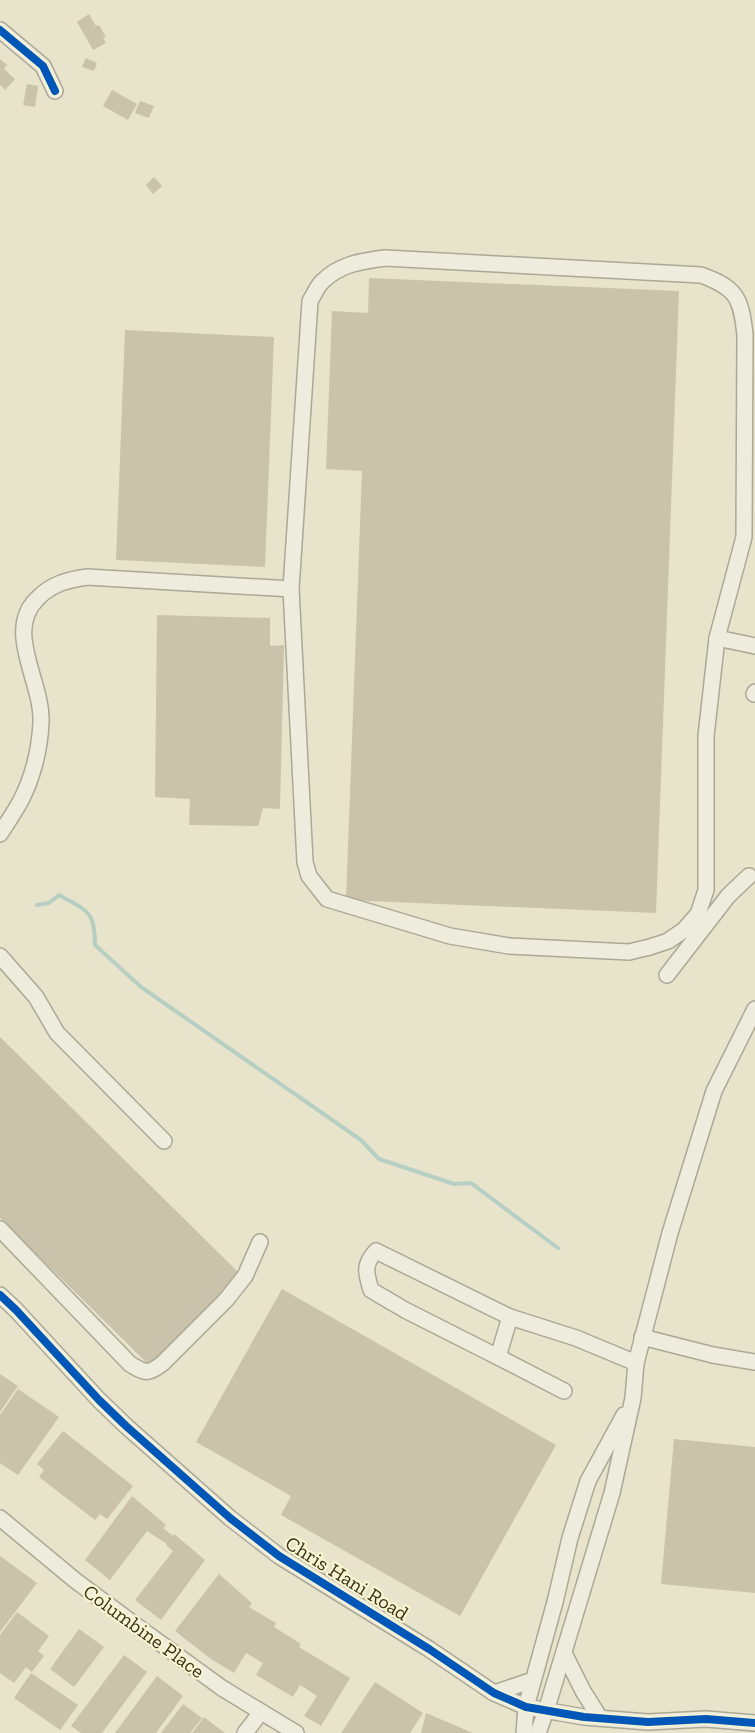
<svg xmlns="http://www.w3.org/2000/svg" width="755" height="1733" font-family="'Zilla Slab',serif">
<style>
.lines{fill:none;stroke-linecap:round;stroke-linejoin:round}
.stream{stroke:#b7cec3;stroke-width:4}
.building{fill:#cbc2ac}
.minor-casing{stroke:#aca895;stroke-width:18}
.minor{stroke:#eeecdd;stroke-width:15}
.cycleway-casing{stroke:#f9f5d0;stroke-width:11}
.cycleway{stroke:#0057b8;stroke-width:8}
.labels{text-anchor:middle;stroke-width:4.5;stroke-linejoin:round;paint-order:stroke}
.street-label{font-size:20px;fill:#3b311b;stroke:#f9f5d0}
</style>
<rect width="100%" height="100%" fill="#e7e4cb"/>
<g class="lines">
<path class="stream" d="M37,905l12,-2 10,-8c28,16 36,15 36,50l46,42 220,153 18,19 75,25 17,-1 87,65"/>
</g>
<g class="building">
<polygon points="89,14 96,26 99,25 106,37 103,38 106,43 93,50 77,22"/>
<polygon points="86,58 97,63 94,71 82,67"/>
<polygon points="0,59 7,65 4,69 15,79 5,90 0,85"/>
<polygon points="27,84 38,86 35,107 23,105"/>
<polygon points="112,90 137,104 128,120 103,106"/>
<polygon points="140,101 154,106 149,118 135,113"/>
<polygon points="154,177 162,186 153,194 146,185"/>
<polygon points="369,278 679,291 656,913 346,900 362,471 326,469 332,311 368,313"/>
<polygon points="125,330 274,337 265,567 116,560"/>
<polygon points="157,615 270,618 270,646 284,645 280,809 263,808 258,826 189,825 190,799 155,797"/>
<polygon points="0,1037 240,1274 150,1366 0,1218"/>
<polygon points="282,1289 556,1445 460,1616 281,1515 291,1496 196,1442"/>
<polygon points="0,1374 18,1386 0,1412"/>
<polygon points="18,1389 59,1417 18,1475 0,1463 0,1415"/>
<polygon points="63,1431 133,1486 107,1519 100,1514 95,1520 39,1477 44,1470 37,1464"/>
<polygon points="674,1439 755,1447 755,1593 661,1584"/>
<polygon points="132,1496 166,1525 163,1528 173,1536 174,1534 205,1560 161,1620 135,1600 173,1551 166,1545 167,1544 147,1531 110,1580 85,1560"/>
<polygon points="0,1556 37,1583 0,1632"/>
<polygon points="219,1574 252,1603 249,1607 276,1623 274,1627 301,1644 299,1647 350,1678 321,1726 304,1716 317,1696 300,1685 293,1697 256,1675 263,1663 246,1653 234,1673 211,1659 175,1631"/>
<polygon points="17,1612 49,1636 38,1651 44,1656 32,1672 26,1667 14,1683 0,1673 0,1635"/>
<polygon points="79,1629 104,1647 74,1687 50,1669"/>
<polygon points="124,1655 147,1672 102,1733 81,1733 71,1726"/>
<polygon points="31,1673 78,1705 60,1730 14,1698"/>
<polygon points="157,1676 183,1696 156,1733 115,1733"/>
<polygon points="375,1682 423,1713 410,1733 341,1733"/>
<polygon points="183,1704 202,1718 190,1733 161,1733"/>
<polygon points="426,1713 473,1733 421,1733"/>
<polygon points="204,1717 225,1733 192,1733"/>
</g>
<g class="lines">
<g class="minor-casing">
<g id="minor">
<polyline points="0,30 43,66 55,91"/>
<path d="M385,258l316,17c36,13 40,23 44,60l-1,202 -27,101 -11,98v154l-8,24 -14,16 -16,11 -18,6 -21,5 -120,-6 -59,-10 -123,-37 -18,-23 -4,-14 -14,-273 19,-288c4,-6 7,-15 13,-20 17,-17 39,-20 62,-23z"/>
<polyline points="717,638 755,646"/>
<polyline points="754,694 755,692"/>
<path d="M0,834c7,-11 14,-21 20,-32 13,-24 20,-54 21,-80 2,-39 -37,-91 -4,-123 14,-15 30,-19 50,-22l204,12"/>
<polyline points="0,956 36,997 57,1033 164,1141"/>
<polyline points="667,975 728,896 749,876"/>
<path d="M0,1229l130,135c15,9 18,11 33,-1l63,-63 19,-24 15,-34"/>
<polyline points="0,1295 16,1310 99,1400 126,1426 230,1518 279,1556 429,1649 494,1693 526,1707 584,1717 648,1722 706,1719 755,1723"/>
<polyline points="510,1317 498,1357 564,1391"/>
<polyline points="642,1337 713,1355 755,1362"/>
<path d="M498,1357l-93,-47 -34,-20c-5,-17 -8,-25 5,-39l134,66 66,21 60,25"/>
<polyline points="0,1518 76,1581 138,1627 222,1688 296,1733"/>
<polyline points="564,1653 583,1691 600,1718"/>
<polyline points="494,1693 533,1680"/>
<polyline points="245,1733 261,1712"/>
<polyline points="524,1733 526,1707 555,1602 570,1538 588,1481 624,1415"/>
<polyline points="538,1733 546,1711 612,1493 633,1398 636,1363 670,1233 714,1091 755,1009"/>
</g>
</g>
<use href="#minor" class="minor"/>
<g class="cycleway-casing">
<g id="cycleway">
<polyline points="0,30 43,66 55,91"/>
<polyline points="0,1295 16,1310 99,1400 126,1426 230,1518 279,1556 429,1649 494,1693 526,1707 584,1717 648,1722 706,1719 755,1723"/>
</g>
</g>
<use href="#cycleway" class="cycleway"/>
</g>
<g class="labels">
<g class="street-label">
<text transform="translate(347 1578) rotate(32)" y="7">Chris Hani Road</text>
<text transform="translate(144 1631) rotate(36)" y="7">Columbine Place</text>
</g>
</g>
</svg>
